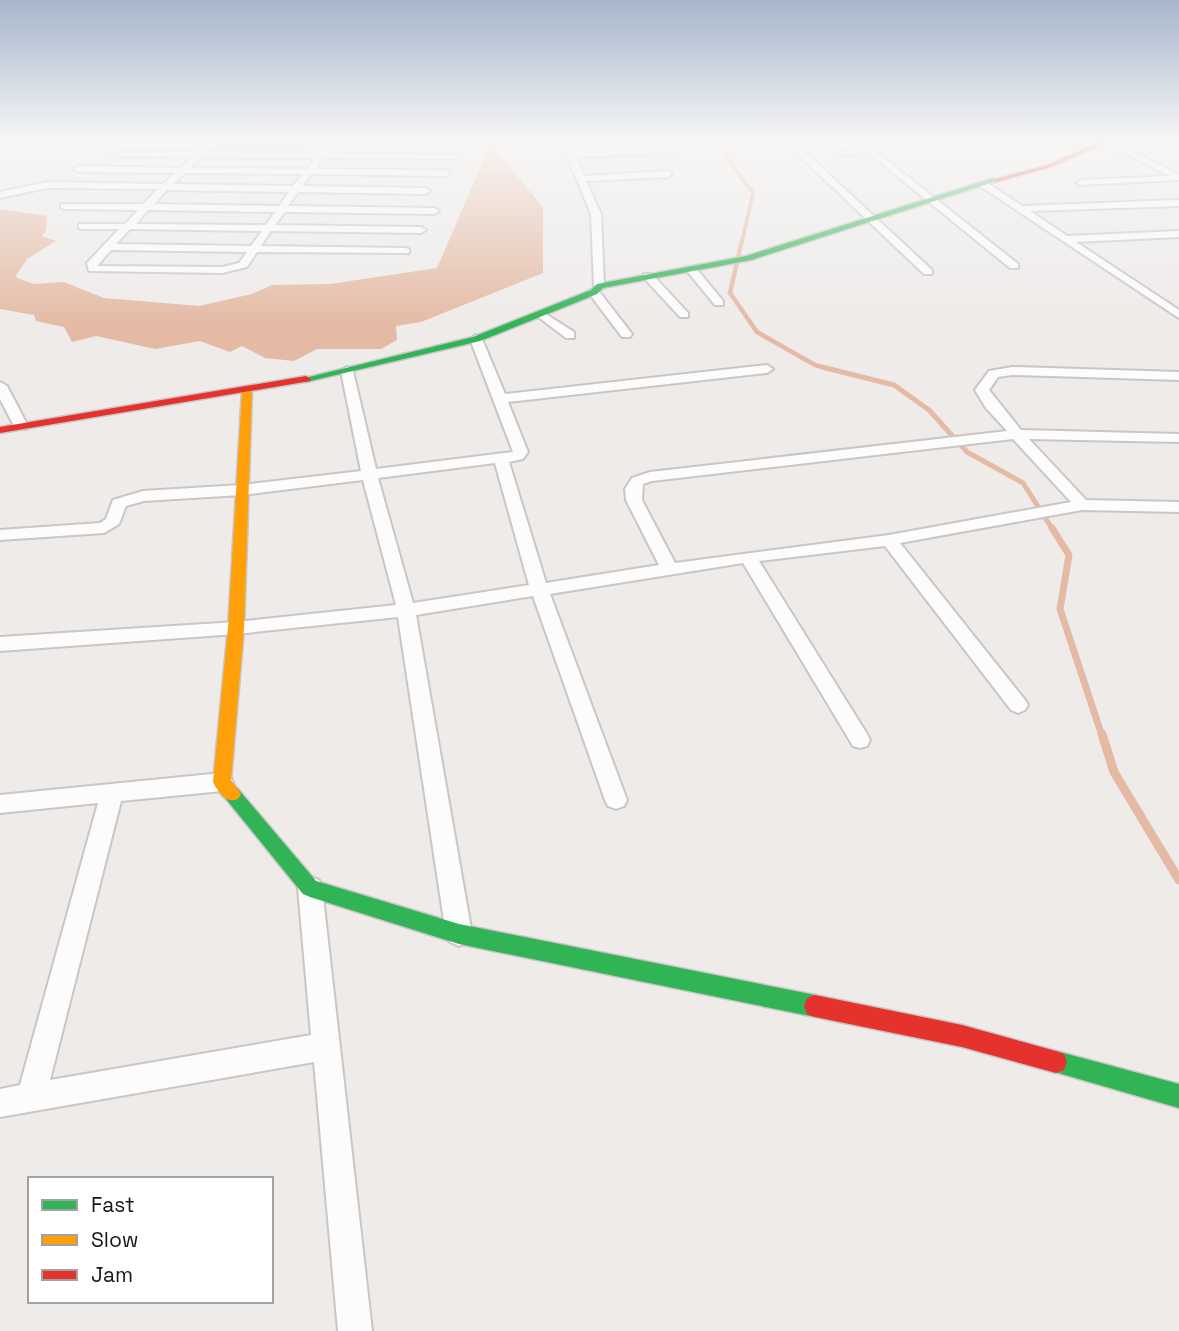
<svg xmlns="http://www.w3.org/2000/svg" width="1179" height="1331" font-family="'Space Grotesk',sans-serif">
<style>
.water{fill:#e4baa4}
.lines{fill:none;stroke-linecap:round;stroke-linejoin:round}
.stream-far4{stroke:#e4baa4;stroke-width:3.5}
.stream-far3{stroke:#e4baa4;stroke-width:4.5}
.stream-far2{stroke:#e4baa4;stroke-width:5}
.stream-far1{stroke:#e4baa4;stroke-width:7}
.stream{stroke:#e4baa4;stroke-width:9}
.street-casing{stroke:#c9c6c5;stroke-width:4}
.fast-casing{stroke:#c9c6c5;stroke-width:3}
.slow-casing{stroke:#c9c6c5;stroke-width:3}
.jam-casing{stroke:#c9c6c5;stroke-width:3}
.street{fill:#fcfcfc;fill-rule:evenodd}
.fast{fill:#30b455;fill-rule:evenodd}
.slow{fill:#ff9f0a;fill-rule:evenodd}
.jam{fill:#e5322d;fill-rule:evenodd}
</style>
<rect width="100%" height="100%" fill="#eeebe9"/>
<polygon class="water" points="491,143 543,208 543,273 421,322 396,326 397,340 381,349 317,349 294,361 265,358 242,346 230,352 200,341 155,349 96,336 72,342 64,327 36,321 34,315 0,309 0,209 47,216 46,230 42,236 56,241 27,259 15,277 34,284 64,282 104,298 199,306 252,294 272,285 330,284 437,268"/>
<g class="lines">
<polyline class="stream-far4" points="715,141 753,193 742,242"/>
<polyline class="stream-far3" points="742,240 730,293 757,332 815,365 829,369"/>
<polyline class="stream-far2" points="822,367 894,385 929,410 967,452 1023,483 1053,530"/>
<polyline class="stream-far1" points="1052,528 1069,555 1060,609 1102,736"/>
<polyline class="stream" points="1102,734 1114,772 1179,880"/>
<g class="street-casing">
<g id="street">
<path d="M202,141l191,1 3,4 -62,-1 -6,8 128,2 4,2 -4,2 -132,-1 -8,11 130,1 4,3 -4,3 -134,-2 -10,12 124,2 4,3 -4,3 -128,-2 -10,14 146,2 5,3 -5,3 -149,-2 -10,13 146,2 5,3 -5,3 -150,-2 -10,15 144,2 4,1v4l-152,-1 -10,15 -25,6 -133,-2 -2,-8 32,-34h-37l-3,-1v-4h46l13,-14 -74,-1 -3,-1v-4h82l15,-15 -111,-1 -47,10v-6l47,-10 116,2 12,-11 -97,-1 -4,-3 4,-3 103,2 11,-11 -76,-1 -4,-2 4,-2h81l10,-9zM216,144l110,1 -7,8 -112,-1zM201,157l114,1 -8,11 -117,-1zM185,173l118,1 -10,12 -120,-2zM167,190l122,2 -10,14 -125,-2zM148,210l127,2 -9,13 -130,-1zM130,229l132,2 -11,15 -135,-2zM111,250l136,2 -8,11 -17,4 -125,-1z"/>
<polygon points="561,141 569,141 574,152 670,149 674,151 670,153 576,157 584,176 668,171 672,174 668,177 586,181 601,214 604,288 594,286 591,214"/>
<polygon points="784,141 793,141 932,270 932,274 924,274"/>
<path d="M1069,141c41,0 74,15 110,33v6l-101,5 -1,-2 4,-3 89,-4 -44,-22z"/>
<polygon points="886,148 886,152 878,153 1018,264 1018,268 1010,268 869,153 838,155 834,153"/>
<polygon points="980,182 986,182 1022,206 1179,200 1179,206 1030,211 1067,236 1179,231 1179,237 1076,242 1179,310 1179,318 980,186"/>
<polygon points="687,267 695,267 723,301 723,305 715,305 687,271"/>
<polygon points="644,274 652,274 688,313 688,317 680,317 644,278"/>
<polygon points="590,290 598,290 632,334 630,337 622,337 588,292"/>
<polygon points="541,311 574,332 574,338 566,338 537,316 537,312"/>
<path d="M476,335l6,4 23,55 262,-29 6,4 -6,4 -259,29 20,50 -5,7 -14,3 37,121 113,-18 -33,-65 -1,-11 7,-11 18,-6 357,-41 -21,-23 -11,-18 14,-19 23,-4 167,5v8l-167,-5 -14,2 -9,13 32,40 158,4v8l-150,-3 57,61 93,2v10l-97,-2 -182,33 125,157 3,5 -3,5 -7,3 -7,-3 -126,-164 -126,15 108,173 3,6 -3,6 -7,2 -7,-2 -110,-183 -193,31 77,206 -3,6 -8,3 -8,-3 -3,-6 -72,-204 -117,19 56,319 -4,8 -9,4 -9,-4 -4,-8 -48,-317 -162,17 -236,17v-14l236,-15 160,-17 -33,-125 -122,15 -97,6 -18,5 -7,18 -15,9 -104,7v-10l100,-7 6,-4 7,-19 30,-9 98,-6 120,-14 -20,-100 6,-4 6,4 23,98 137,-17 -43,-113zM1013,439l58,63 -182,33 -214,28 -33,-63 1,-16 9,-3zM495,463l34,122 -116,18 -35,-125z"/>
<polygon points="0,382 7,386 28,426 26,429 16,429 14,426 0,399"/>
<polygon points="222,773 230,776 233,782 230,788 222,791 121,801 50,1080 311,1035 298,888 301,880 310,877 319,880 322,888 372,1331 338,1331 314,1062 0,1117 0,1089 20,1085 98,803 0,813 0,795"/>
</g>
</g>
<g class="fast-casing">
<g id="fast">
<polygon points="993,178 1000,180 751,260 603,288 597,294 480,341 306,382 301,379 473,337 591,290 597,284 746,256"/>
<polygon points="232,787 238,789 316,881 459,924 815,995 823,998 826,1006 823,1014 815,1017 459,944 310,897 303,894 226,799 223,794 226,789"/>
<polygon points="1056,1051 1179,1084 1179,1108 1048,1070 1045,1062 1048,1054"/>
</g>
</g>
<g class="slow-casing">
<path id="slow" d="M247,388l5,3 -8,237 -13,152 10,14 -3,5c-12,5 -19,-6 -25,-17l15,-154 14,-237z"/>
</g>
<g class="jam-casing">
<g id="jam">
<polygon points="1102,141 1111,141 1051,167 996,182 992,180 1047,165"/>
<polygon points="306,376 311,379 310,381 0,433 0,427"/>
<polygon points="815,995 962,1025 1056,1051 1064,1054 1067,1062 1064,1070 1056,1073 962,1047 815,1017 807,1014 804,1006 807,998"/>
</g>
</g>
<use href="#street" class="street"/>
<use href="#fast" class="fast"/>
<use href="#slow" class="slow"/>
<use href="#jam" class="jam"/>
</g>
<linearGradient id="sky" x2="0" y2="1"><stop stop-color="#a6b6cd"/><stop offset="0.43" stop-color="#f7f6f5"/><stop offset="1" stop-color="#f7f6f5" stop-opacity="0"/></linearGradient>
<rect width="1179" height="327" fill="url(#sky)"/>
<rect x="28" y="1177" width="245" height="126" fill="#ffffff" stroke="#a3a2a2" stroke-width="2"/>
<rect x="42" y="1200" width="35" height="10" fill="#30b455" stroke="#a3a2a2" stroke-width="2"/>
<text x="91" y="1212" font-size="21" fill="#181616">Fast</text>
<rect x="42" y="1235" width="35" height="10" fill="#ff9f0a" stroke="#a3a2a2" stroke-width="2"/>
<text x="91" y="1247" font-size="21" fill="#181616">Slow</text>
<rect x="42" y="1270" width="35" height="10" fill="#e5322d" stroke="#a3a2a2" stroke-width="2"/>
<text x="91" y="1282" font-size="21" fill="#181616">Jam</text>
</svg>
